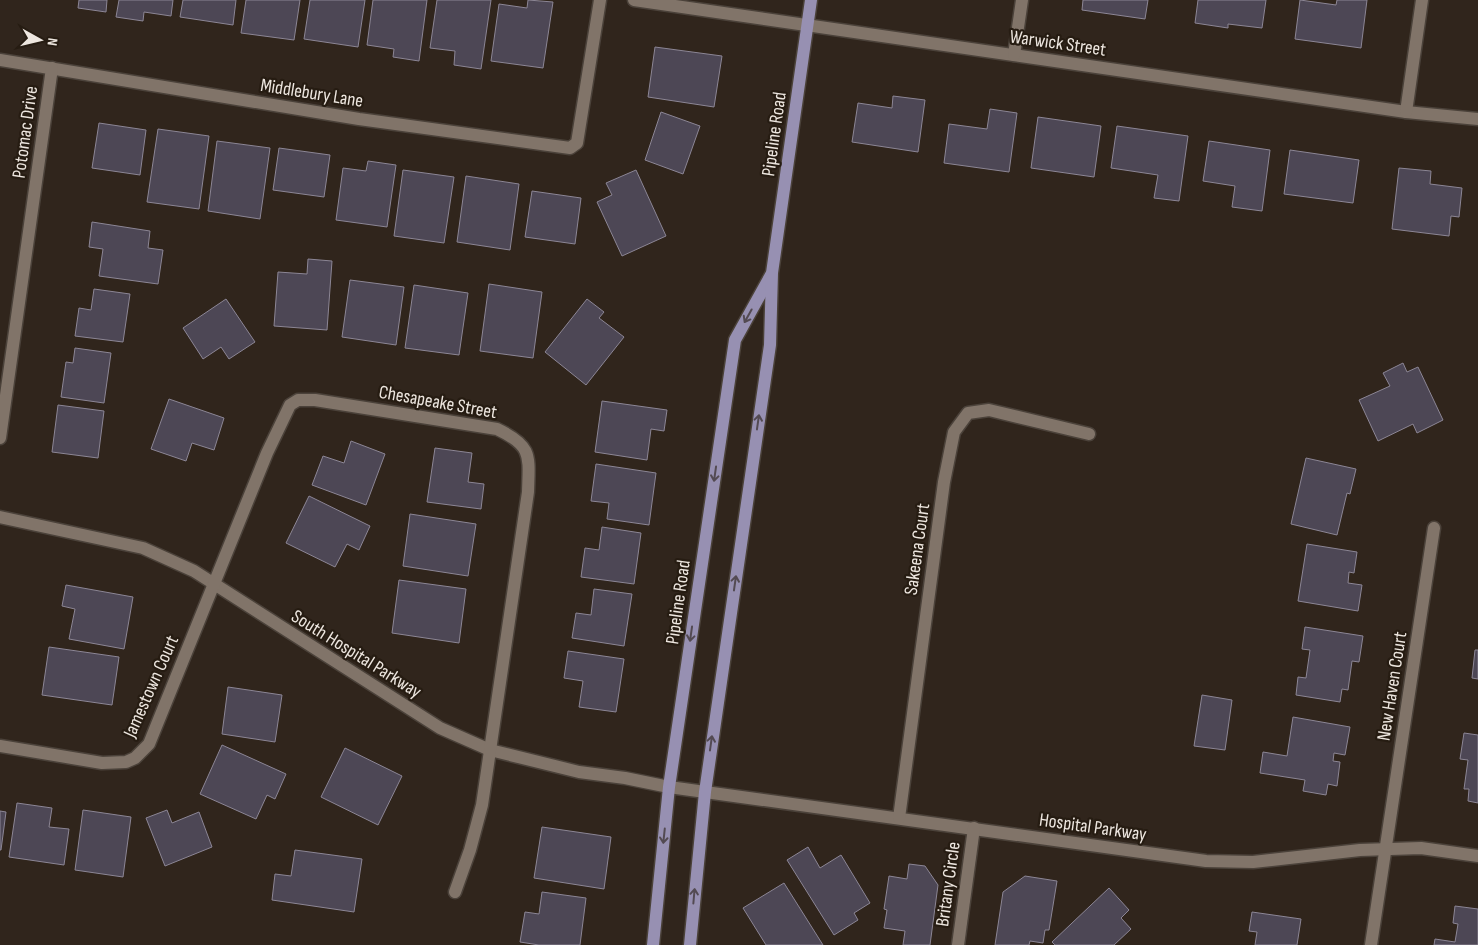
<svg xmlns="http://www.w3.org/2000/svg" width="1478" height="945" font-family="'Sofia Sans Condensed',sans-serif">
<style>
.building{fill:#4d4755;stroke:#8c8695}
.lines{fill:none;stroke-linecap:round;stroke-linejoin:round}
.minor-casing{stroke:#4b423a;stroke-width:15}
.major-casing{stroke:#4b423a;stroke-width:15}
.minor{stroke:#817469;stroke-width:12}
.major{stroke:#9790b2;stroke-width:12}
.oneway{stroke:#534a52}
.labels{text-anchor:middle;stroke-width:4.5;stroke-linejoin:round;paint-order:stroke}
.street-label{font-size:19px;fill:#ede6df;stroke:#261c12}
</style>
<rect width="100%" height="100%" fill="#30251c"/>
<g class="building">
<polygon points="79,0 107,0 106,12 78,8"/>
<polygon points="119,0 173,0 171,16 144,12 143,21 116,17"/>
<polygon points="183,0 236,0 233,25 180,17"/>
<polygon points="246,0 300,0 294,40 241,33"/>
<polygon points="310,0 365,0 358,47 304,39"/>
<polygon points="373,0 427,0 419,61 393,57 394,49 367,45"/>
<polygon points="437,0 491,0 481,69 454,65 455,51 430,48"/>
<polygon points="528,0 553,2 543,68 491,61 499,4 527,8"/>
<polygon points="1083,0 1148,0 1145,19 1082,10"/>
<polygon points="1198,0 1266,0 1262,28 1228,24 1228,28 1195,23"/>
<polygon points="1300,0 1336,5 1337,0 1367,0 1361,48 1295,39"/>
<polygon points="655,47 722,56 714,107 648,97"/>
<polygon points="893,96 925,100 918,152 852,142 858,103 892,108"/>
<polygon points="990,109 1017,113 1009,172 944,163 949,124 987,129"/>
<polygon points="661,112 700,126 683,174 645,160"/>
<polygon points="1038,117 1101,126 1094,177 1031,168"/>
<polygon points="99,123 146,130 140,175 92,168"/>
<polygon points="1117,126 1188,136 1179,201 1154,198 1158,175 1111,168"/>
<polygon points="158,129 209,136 199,209 147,202"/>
<polygon points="217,141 270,148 260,219 208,211"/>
<polygon points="1209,141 1270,150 1262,211 1232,207 1235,186 1203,181"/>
<polygon points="279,148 330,155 324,197 273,190"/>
<polygon points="1290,150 1359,160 1353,203 1284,194"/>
<polygon points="368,161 396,165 387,227 336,220 343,168 366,171"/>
<polygon points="1399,168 1431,171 1430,184 1462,188 1459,217 1451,216 1449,236 1392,229"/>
<polygon points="403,170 454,177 444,243 394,236"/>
<polygon points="636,170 666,236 622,256 597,202 612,195 606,183"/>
<polygon points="466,176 519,184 510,250 457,242"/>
<polygon points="532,191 581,198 575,244 525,237"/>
<polygon points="92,222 150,231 148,248 163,250 158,284 99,276 103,249 89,247"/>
<polygon points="308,259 332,261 327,330 274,326 278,272 307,274"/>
<polygon points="350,280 404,287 396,345 342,337"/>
<polygon points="489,284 542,292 533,358 480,351"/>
<polygon points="414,285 468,293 459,355 405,348"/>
<polygon points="94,289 130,294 123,342 75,336 79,308 91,310"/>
<polygon points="226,299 255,342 229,359 221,347 203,359 183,328"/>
<polygon points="587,299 604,312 599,318 624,337 586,385 545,352"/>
<polygon points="75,348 111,353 104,403 61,397 66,362 73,363"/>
<polygon points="1403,363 1407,372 1418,367 1443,420 1417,433 1413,424 1378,441 1359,400 1390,386 1383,373"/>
<polygon points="169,399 224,418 214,450 192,443 186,461 151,449"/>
<polygon points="602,401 667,410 664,431 651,429 647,460 595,452"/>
<polygon points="58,405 104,411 98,458 52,452"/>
<polygon points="351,441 385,454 366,505 312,485 323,456 344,463"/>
<polygon points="435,448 472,453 468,482 484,484 481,509 427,502"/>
<polygon points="1306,458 1356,469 1350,494 1347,493 1337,535 1291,524"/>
<polygon points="596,464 656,473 649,525 607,519 609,503 591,501"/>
<polygon points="309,496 370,526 359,550 347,544 335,567 286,543"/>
<polygon points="410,514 476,524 468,576 403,566"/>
<polygon points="602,527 641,533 634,584 581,577 585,548 599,550"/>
<polygon points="1307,544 1357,552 1354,573 1349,572 1348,583 1362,585 1358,611 1298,601"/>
<polygon points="399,580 466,589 459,643 392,633"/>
<polygon points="66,585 133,597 124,649 69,639 75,609 62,606"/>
<polygon points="594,589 632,594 624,646 572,638 576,613 591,615"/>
<polygon points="1305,627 1363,636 1359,662 1352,661 1348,690 1342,689 1340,702 1296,695 1298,677 1306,678 1310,650 1302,649"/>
<polygon points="49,647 119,657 112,705 42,695"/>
<polygon points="1475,650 1478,650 1478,679 1472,678"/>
<polygon points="568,651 624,659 616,712 579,707 583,681 564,678"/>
<polygon points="228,687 282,695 275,742 222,734"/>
<polygon points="1202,695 1232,700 1225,750 1194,746"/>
<polygon points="1293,717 1350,727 1345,755 1334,753 1333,761 1340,762 1337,786 1328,784 1326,795 1303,791 1305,780 1260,773 1263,752 1287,756"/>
<polygon points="1464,733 1478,735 1478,803 1468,801 1469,789 1464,789 1468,760 1460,759"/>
<polygon points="222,745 286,774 275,799 267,795 256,819 200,794"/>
<polygon points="345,748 402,776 378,825 321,797"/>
<polygon points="17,803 52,808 49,827 69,829 64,865 9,857"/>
<polygon points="83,810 131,817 123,877 75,870"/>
<polygon points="167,810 172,823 199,812 212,847 165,866 146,818"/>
<polygon points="0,811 6,812 1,850 0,850"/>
<polygon points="542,827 611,837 604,889 534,878"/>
<polygon points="808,847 820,868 841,855 870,903 854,913 858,920 834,935 787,860"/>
<polygon points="295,850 362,859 354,912 272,900 275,874 291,876"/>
<polygon points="909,864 925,866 938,885 930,945 903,945 905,931 884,928 887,910 884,909 889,876 907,879"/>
<polygon points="1025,876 1057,881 1049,930 1045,930 1043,943 1030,941 1029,945 995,945 1003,892"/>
<polygon points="784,883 823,945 766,945 743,908"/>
<polygon points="1109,888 1129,910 1121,918 1131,929 1114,945 1055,945 1052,942"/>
<polygon points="542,892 586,898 580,945 539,945 520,942 525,912 539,914"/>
<polygon points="1455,906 1478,909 1478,945 1434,945 1435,939 1455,942 1458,924 1453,923"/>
<polygon points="1252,912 1301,919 1297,945 1255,945 1257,932 1249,931"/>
</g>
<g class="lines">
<g class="minor-casing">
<g id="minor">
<polyline points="634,0 1406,112 1478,119"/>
<polyline points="1014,55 1022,0"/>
<polyline points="0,60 359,119 570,148 577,143 600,0"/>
<polyline points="1406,112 1422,0"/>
<polyline points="0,438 52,68"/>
<polyline points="0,517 143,548 194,571 440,728 490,750 579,772 625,778 669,787 1206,861 1253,862 1360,850 1421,848 1478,856"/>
<path d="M0,746l102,17 24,-1 9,-4 14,-14 118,-291 23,-48 8,-5h17l182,29c36,17 32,27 31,63l-46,313 -12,45 -15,42"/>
<polyline points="899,818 944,482 954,432 968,413 989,410 1089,434"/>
<polyline points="958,945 974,828"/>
<polyline points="1371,945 1434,528"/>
</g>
</g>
<g class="major-casing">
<g id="major">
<polyline points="653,945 669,787 735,340 771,275"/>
<polyline points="690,945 705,792 770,345 772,273 811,0"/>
</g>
</g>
<use href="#minor" class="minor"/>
<use href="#major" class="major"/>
</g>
<defs><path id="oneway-shaft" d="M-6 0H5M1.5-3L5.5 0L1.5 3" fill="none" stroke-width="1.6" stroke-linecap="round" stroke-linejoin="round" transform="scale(1.25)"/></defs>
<g class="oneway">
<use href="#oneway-shaft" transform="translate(748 316) rotate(119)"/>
<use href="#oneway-shaft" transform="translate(758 422) rotate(-82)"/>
<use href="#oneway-shaft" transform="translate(715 474) rotate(98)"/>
<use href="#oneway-shaft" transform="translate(735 583) rotate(-82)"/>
<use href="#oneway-shaft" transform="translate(691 634) rotate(98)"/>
<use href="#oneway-shaft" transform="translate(711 743) rotate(-82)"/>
<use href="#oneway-shaft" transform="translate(664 836) rotate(96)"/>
<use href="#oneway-shaft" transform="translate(694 896) rotate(-85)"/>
</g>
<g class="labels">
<g class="street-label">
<text transform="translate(1058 42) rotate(8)" y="7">Warwick Street</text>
<text transform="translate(312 92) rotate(9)" y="7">Middlebury Lane</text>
<text transform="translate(24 132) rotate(-82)" y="7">Potomac Drive</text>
<text transform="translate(773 134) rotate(-82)" y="7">Pipeline Road</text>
<text transform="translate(438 401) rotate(10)" y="7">Chesapeake Street</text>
<text transform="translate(916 549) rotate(-82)" y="7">Sakeena Court</text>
<text transform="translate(677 602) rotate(-82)" y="7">Pipeline Road</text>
<text transform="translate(357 653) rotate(32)" y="7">South Hospital Parkway</text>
<text transform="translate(150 686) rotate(-66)" y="7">Jamestown Court</text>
<text transform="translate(1391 686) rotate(-81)" y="7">New Haven Court</text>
<text transform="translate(1093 826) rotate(8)" y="7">Hospital Parkway</text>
<text transform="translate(947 884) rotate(-82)" y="7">Britany Circle</text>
</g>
</g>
<g transform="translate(40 40) rotate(98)" stroke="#261c12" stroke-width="4" paint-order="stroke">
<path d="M0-4L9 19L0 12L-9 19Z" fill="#ede6df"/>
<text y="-8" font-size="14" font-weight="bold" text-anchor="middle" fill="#ede6df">N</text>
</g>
</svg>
